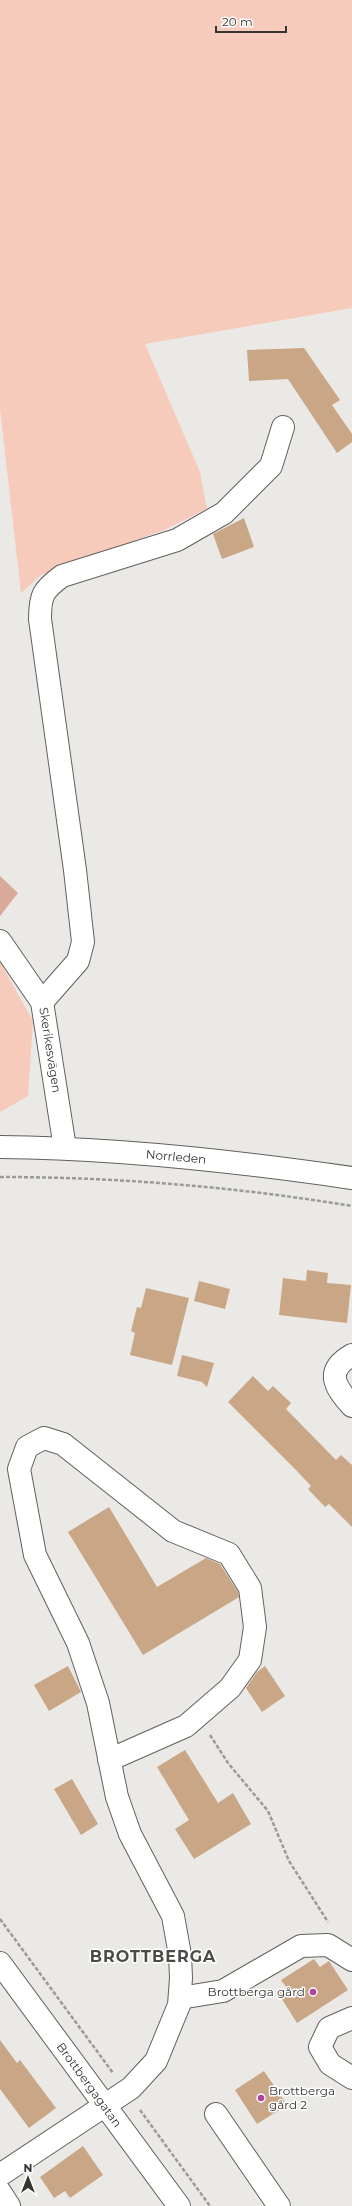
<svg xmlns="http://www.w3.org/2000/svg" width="352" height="2206" font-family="Montserrat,sans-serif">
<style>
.green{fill:#f7cbbb}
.forest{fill:#d9aa99}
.building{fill:#c9a685}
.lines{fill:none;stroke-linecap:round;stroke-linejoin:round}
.minor-casing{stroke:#62605d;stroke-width:24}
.major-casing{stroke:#62605d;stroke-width:24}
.path{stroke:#9b9a96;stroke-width:2.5;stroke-dasharray:4 2;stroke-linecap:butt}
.minor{stroke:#fff;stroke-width:22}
.major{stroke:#fff;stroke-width:22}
.poi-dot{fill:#b1429f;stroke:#fff;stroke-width:1.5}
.labels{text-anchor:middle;stroke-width:3;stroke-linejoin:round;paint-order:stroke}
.street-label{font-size:12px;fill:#363533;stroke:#fff}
.poi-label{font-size:12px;fill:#363533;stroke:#fff;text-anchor:end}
.district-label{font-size:16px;font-weight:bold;letter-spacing:1px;fill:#4c4a47;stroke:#fff}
</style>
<rect width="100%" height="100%" fill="#eae9e5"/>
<g class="green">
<polygon points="0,0 352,0 352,308 145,344 200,472 207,509 164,530 41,575 21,593 0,409"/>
<polygon points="0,962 33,1021 28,1096 0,1112"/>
</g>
<polygon class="forest" points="0,876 18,893 0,916"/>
<g class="building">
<polygon points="304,348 340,400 332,405 352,434 352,442 337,453 288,379 249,381 247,350"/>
<polygon points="244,518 254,547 222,559 213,534"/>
<polygon points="307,1270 328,1273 327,1283 351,1285 347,1323 279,1315 283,1278 306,1281"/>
<polygon points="199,1281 230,1289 225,1309 194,1301"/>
<polygon points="146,1288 189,1298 172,1365 130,1355 135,1333 131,1331 137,1307 141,1308"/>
<polygon points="182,1355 214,1363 207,1387 202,1382 177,1376"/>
<polygon points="253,1376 268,1391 273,1386 291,1403 286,1409 336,1460 341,1455 352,1465 352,1527 329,1504 325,1507 308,1489 311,1486 297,1471 228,1402"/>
<polygon points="109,1507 157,1587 206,1558 220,1564 238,1592 239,1597 143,1655 68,1532"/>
<polygon points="68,1666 81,1692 49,1711 34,1685"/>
<polygon points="265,1666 285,1696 262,1712 246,1688 257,1672"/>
<polygon points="185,1750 218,1803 233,1793 251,1824 194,1859 175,1829 189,1820 157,1767"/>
<polygon points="72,1779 98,1824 81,1835 54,1789"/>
<polygon points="314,1959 320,1967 329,1961 348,1990 297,2023 278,1993 287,1988 281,1980"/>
<polygon points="0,2040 17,2063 20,2060 56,2108 29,2128 0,2089"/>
<polygon points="264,2071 287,2105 257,2124 235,2090"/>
<polygon points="83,2146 103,2175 70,2198 65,2191 54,2198 40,2177"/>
</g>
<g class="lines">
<g class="minor-casing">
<g id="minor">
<polyline points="0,941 42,1002 65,1148"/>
<path d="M42,1002l36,-41 5,-19 -8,-72 -35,-251c0,-24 3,-29 22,-43l115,-36 47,-27 47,-47 12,-39"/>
<path d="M352,1355c-28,16 -17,32 0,51"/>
<polyline points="0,1963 179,2206"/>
<polyline points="180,1998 223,1991 301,1946 328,1945 352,1960"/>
<polyline points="352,2018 329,2028 320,2047 330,2064 352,2078"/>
<polyline points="216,2114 279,2206"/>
<polyline points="0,2175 131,2088 156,2061 179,2005 181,1978 180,1955 173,1916 130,1834 117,1797 98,1703 78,1643 35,1555 19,1469 27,1447 44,1438 63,1444 173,1531 229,1554 250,1588 255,1627 250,1660 230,1688 186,1726 109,1760"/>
<polyline points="0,2192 9,2206"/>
</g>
</g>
<g class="major-casing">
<path id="major" d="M0,1147c118,1 235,14 352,31"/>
</g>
<g class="path">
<path d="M0,1177c118,0 236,10 352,29"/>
<polyline points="210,1735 228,1763 268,1811 289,1861 328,1922"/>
<polyline points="0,1919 113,2073"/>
<polyline points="140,2110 210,2206"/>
</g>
<use href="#minor" class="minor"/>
<use href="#major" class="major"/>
</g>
<g class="poi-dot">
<circle cx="313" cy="1992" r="4"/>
<circle cx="261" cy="2098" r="4"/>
</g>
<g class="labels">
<g class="street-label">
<text transform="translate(50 1050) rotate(81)" y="4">Skerikesvägen</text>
<text transform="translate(176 1157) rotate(5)" y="4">Norrleden</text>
<text transform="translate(89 2085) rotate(54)" y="4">Brottbergagatan</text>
</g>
<g class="poi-label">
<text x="305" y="1996">Brottberga gård</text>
<text x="269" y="2095" text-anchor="start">Brottberga<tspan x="269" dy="14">gård 2</tspan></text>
</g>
<g class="district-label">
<text x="153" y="1962">BROTTBERGA</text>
</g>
</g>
<g transform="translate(28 2178)" stroke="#ffffff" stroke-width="3" paint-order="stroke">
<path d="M0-3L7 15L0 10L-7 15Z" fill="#363533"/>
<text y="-6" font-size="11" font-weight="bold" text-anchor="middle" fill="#363533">N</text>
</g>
<path d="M216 26v6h70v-6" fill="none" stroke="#363533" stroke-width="2"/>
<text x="222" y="26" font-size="12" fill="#363533" stroke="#ffffff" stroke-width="3" paint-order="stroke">20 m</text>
</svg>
